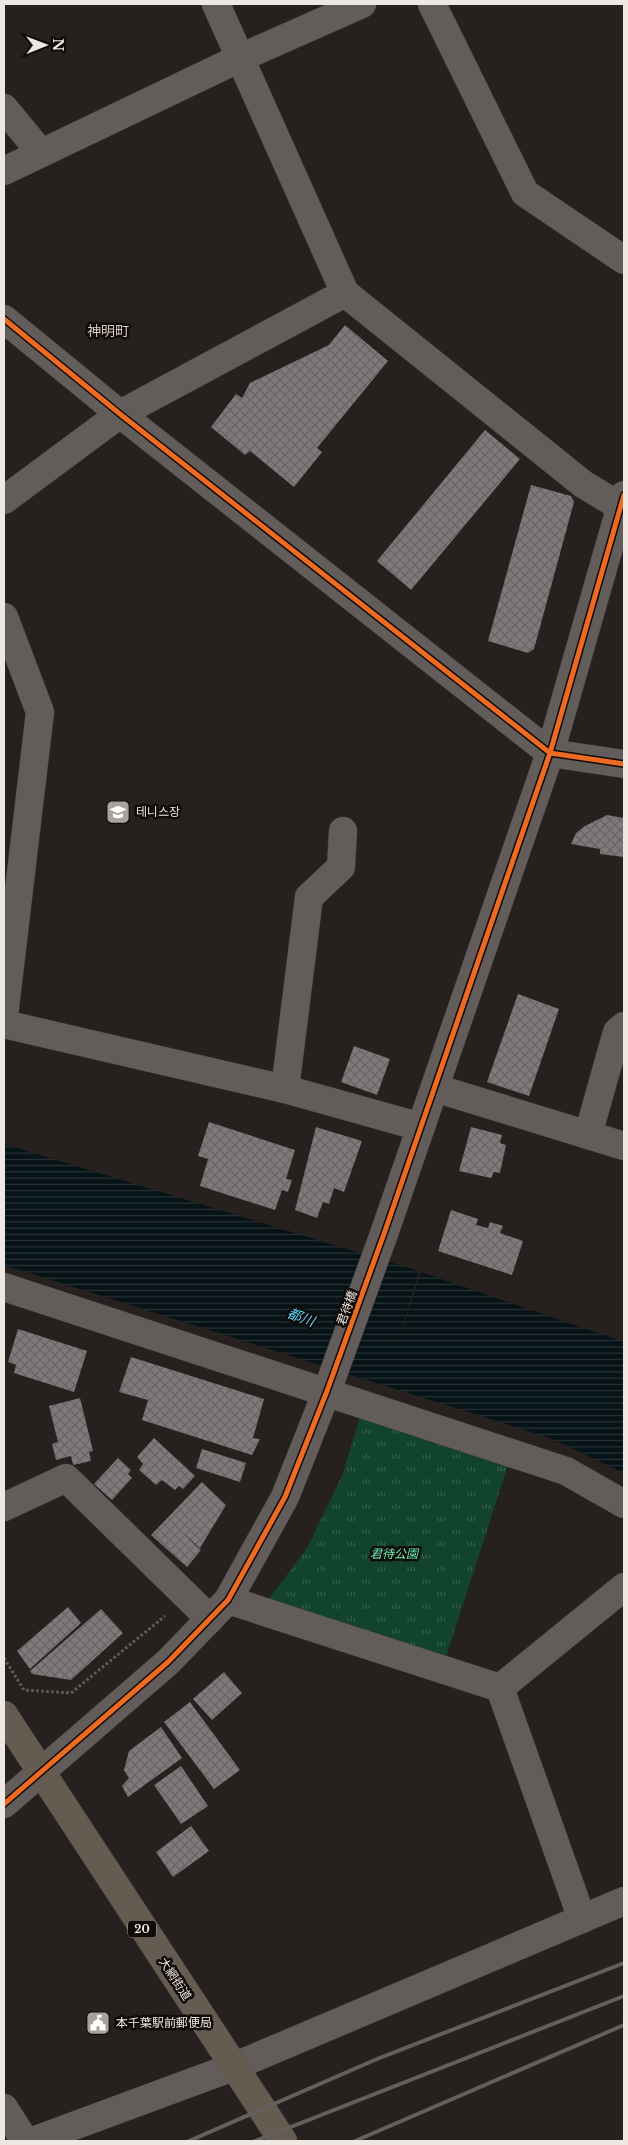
<svg xmlns="http://www.w3.org/2000/svg" width="628" height="2145" font-family="'Libre Baskerville','Noto Sans JP','Noto Sans KR',serif">
<style>
.grass{fill:url(#grass-tufts)}
.water{fill:url(#water-rules)}
.building{fill:url(#building-cross-hatch)}
.lines{fill:none;stroke-linecap:round;stroke-linejoin:round}
.minor-casing{stroke:#3f3b38;stroke-width:29}
.tertiary-casing{stroke:#3f3b38;stroke-width:29}
.primary-casing{stroke:#3f3b38;stroke-width:29}
.path{stroke:#625e5c;stroke-width:3;stroke-dasharray:2.5 2.5;stroke-linecap:butt}
.minor{stroke:#625d5a;stroke-width:28}
.tertiary{stroke:#625d5a;stroke-width:28}
.primary{stroke:#655b51;stroke-width:28}
.rail{stroke:#625f5d;stroke-width:4}
.cycleway-casing{stroke:#100b08;stroke-width:8}
.cycleway{stroke:#ed6a23;stroke-width:5}
.labels{text-anchor:middle;stroke-width:5;stroke-linejoin:round;paint-order:stroke}
.shield{fill:#100b08;stroke:#aba5a1;stroke-width:1}
.shield-label{font-size:11px;font-weight:bold;fill:#eee7e2}
.poi-label{font-size:12px;fill:#eee7e2;stroke:#100b08;text-anchor:start}
.street-label{font-size:12px;fill:#eee7e2;stroke:#100b08}
.park-label{font-size:12px;font-style:italic;fill:#69f4b4;stroke:#100b08}
.neighbourhood-label{font-size:14px;fill:#d7c9c0;stroke:#100b08}
.water-label{font-size:14px;font-style:italic;fill:#55d8f9;stroke:#100b08}
</style>
<defs>
<pattern id="grass-tufts" width="24" height="20" patternUnits="userSpaceOnUse" patternTransform="scale(1.25)"><rect width="24" height="20" fill="#12432e"/><path d="M3 7l-1-3M5 7V3M7 7l1-3M15 17l-1-3M17 17v-4M19 17l1-3" fill="none" stroke="#355e4c"/></pattern>
<pattern id="water-rules" width="6" height="5" patternUnits="userSpaceOnUse" patternTransform="scale(1.25)"><rect width="6" height="5" fill="#051216"/><path d="M0 2.5h6" fill="none" stroke="#2a3438"/></pattern>
<pattern id="building-cross-hatch" width="8" height="8" patternUnits="userSpaceOnUse" patternTransform="scale(1.25)"><rect width="8" height="8" fill="#7e797a"/><path d="M0 0l8 8M0 8l8-8" fill="none" stroke="#686464"/></pattern>
</defs>
<rect width="100%" height="100%" fill="#26211e"/>
<polygon class="grass" points="360,1417 509,1462 445,1660 269,1599 307,1548 342,1476"/>
<polygon class="water" points="4,1144 419,1271 396,1348 421,1272 624,1342 624,1473 550,1438 4,1265"/>
<g class="building">
<polygon points="345,325 388,361 317,448 322,452 294,487 250,451 245,455 211,427 236,394 242,398 250,383 329,345"/>
<polygon points="485,430 520,459 411,590 377,561"/>
<polygon points="531,485 571,496 574,502 534,649 528,653 488,641"/>
<polygon points="607,815 624,818 624,857 600,854 600,849 571,844 576,833 585,826"/>
<polygon points="518,994 559,1009 529,1096 487,1082"/>
<polygon points="354,1046 390,1059 377,1095 341,1082"/>
<polygon points="209,1122 295,1150 286,1179 292,1180 288,1192 282,1190 275,1210 200,1186 208,1159 198,1156"/>
<polygon points="316,1127 362,1141 344,1192 334,1188 329,1204 323,1202 317,1218 295,1210"/>
<polygon points="471,1127 502,1135 500,1143 506,1145 500,1173 494,1172 491,1178 459,1171"/>
<polygon points="451,1210 478,1219 476,1225 488,1228 490,1222 503,1226 500,1233 523,1241 512,1275 438,1251"/>
<polygon points="18,1329 87,1351 74,1392 14,1373 16,1365 8,1362"/>
<polygon points="131,1357 264,1399 253,1438 260,1439 252,1455 142,1420 148,1400 119,1392"/>
<polygon points="80,1398 93,1451 89,1452 91,1461 73,1465 71,1456 56,1460 52,1444 58,1442 49,1406"/>
<polygon points="154,1438 195,1476 183,1489 179,1486 175,1490 162,1480 156,1485 139,1470 143,1464 137,1457"/>
<polygon points="202,1449 246,1463 240,1482 196,1468"/>
<polygon points="118,1458 131,1470 128,1474 132,1478 112,1500 94,1484"/>
<polygon points="202,1482 226,1505 200,1548 182,1532 201,1550 187,1567 151,1535"/>
<polygon points="68,1607 81,1623 30,1669 17,1651"/>
<polygon points="101,1609 123,1633 71,1680 32,1674 30,1671"/>
<polygon points="224,1672 242,1693 212,1720 193,1699"/>
<polygon points="190,1702 240,1770 214,1789 164,1722"/>
<polygon points="161,1727 182,1758 128,1797 122,1786 129,1778 124,1770 129,1751"/>
<polygon points="181,1766 208,1806 181,1824 154,1785"/>
<polygon points="191,1826 209,1851 173,1877 156,1852"/>
</g>
<g class="lines">
<g class="minor-casing">
<g id="minor">
<polyline points="216,4 345,293 583,484 621,507"/>
<polyline points="432,4 525,193 624,260"/>
<polyline points="4,108 41,153"/>
<polyline points="4,500 120,414 345,293"/>
<polyline points="4,617 40,712 4,1016"/>
<polyline points="4,1024 285,1089 421,1127"/>
<polyline points="435,1088 624,1146"/>
<polyline points="285,1089 309,897 341,867 343,831"/>
<polyline points="588,1135 617,1032 624,1026"/>
<polyline points="4,1287 566,1471 624,1504"/>
<polyline points="4,1507 66,1478 210,1619"/>
<polyline points="228,1600 500,1688 582,1919"/>
<polyline points="500,1688 624,1587"/>
<polyline points="4,2108 25,2141"/>
<polyline points="33,2141 233,2067 624,1901"/>
</g>
</g>
<g class="tertiary-casing">
<g id="tertiary">
<polyline points="4,171 240,58 362,4"/>
<polyline points="4,319 120,414 550,753 624,764"/>
<polyline points="4,1804 168,1662 228,1600 285,1497 327,1391 385,1231 550,753 624,495"/>
</g>
</g>
<g class="primary-casing">
<polyline id="primary" points="4,1715 283,2141"/>
</g>
<polyline class="path" points="4,1658 24,1690 71,1693 165,1616"/>
<use href="#minor" class="minor"/>
<use href="#tertiary" class="tertiary"/>
<use href="#primary" class="primary"/>
<g class="rail">
<polyline points="189,2141 377,2059 624,1963"/>
<polyline points="255,2141 624,1996"/>
<polyline points="355,2141 624,2025"/>
</g>
<g class="cycleway-casing">
<g id="cycleway">
<polyline points="4,319 120,414 550,753 624,764"/>
<polyline points="4,1804 168,1662 228,1600 285,1497 327,1391 385,1231 550,753 624,495"/>
</g>
</g>
<use href="#cycleway" class="cycleway"/>
</g>
<defs>
<g id="school-square" transform="scale(1.25)"><rect x="-9" y="-9" width="18" height="18" rx="4" fill="#a8a29d" stroke="#100b08"/><path d="M0-5L7-2L0 1L-7-2ZM-4 1L0 2.5L4 1V4Q0 6-4 4Z" fill="#fff"/></g>
<g id="civic-square" transform="scale(1.25)"><rect x="-9" y="-9" width="18" height="18" rx="4" fill="#a8a29d" stroke="#100b08"/><path d="M-.6-6.5H3V-4.5H.6V-3L4-1V1h2V6H-6V1h2V-1L-.6-3ZM-1.2 2.5V6h2.4V2.5Z" fill="#fff"/></g>
</defs>
<g fill-rule="evenodd">
<use href="#school-square" x="118" y="812"/>
<use href="#civic-square" x="98" y="2023"/>
</g>
<g class="labels">
<rect class="shield" x="128" y="1920.5" width="28" height="17" rx="4"/>
<g class="shield-label">
<text x="142" y="1933">20</text>
</g>
<g class="poi-label">
<text x="136" y="816">테니스장</text>
<text x="116" y="2027">本千葉駅前郵便局</text>
</g>
<g class="street-label">
<text transform="translate(347 1308) rotate(-70)" y="4">君待橋</text>
<text transform="translate(175 1979) rotate(57)" y="4">大網街道</text>
</g>
<g class="park-label">
<text x="394" y="1558">君待公園</text>
</g>
<g class="neighbourhood-label">
<text x="108" y="336">神明町</text>
</g>
<g class="water-label">
<text transform="translate(301 1317) rotate(20)" y="5">都川</text>
</g>
</g>
<rect width="628" height="2145" fill="none" stroke="#eee7e2" stroke-width="10"/>
<g transform="translate(45 45) rotate(89)" stroke="#100b08" stroke-width="4" paint-order="stroke">
<path d="M0-4L9 19L0 12L-9 19Z" fill="#eee7e2"/>
<text y="-8" font-size="14" font-weight="bold" text-anchor="middle" fill="#eee7e2">N</text>
</g>
</svg>
